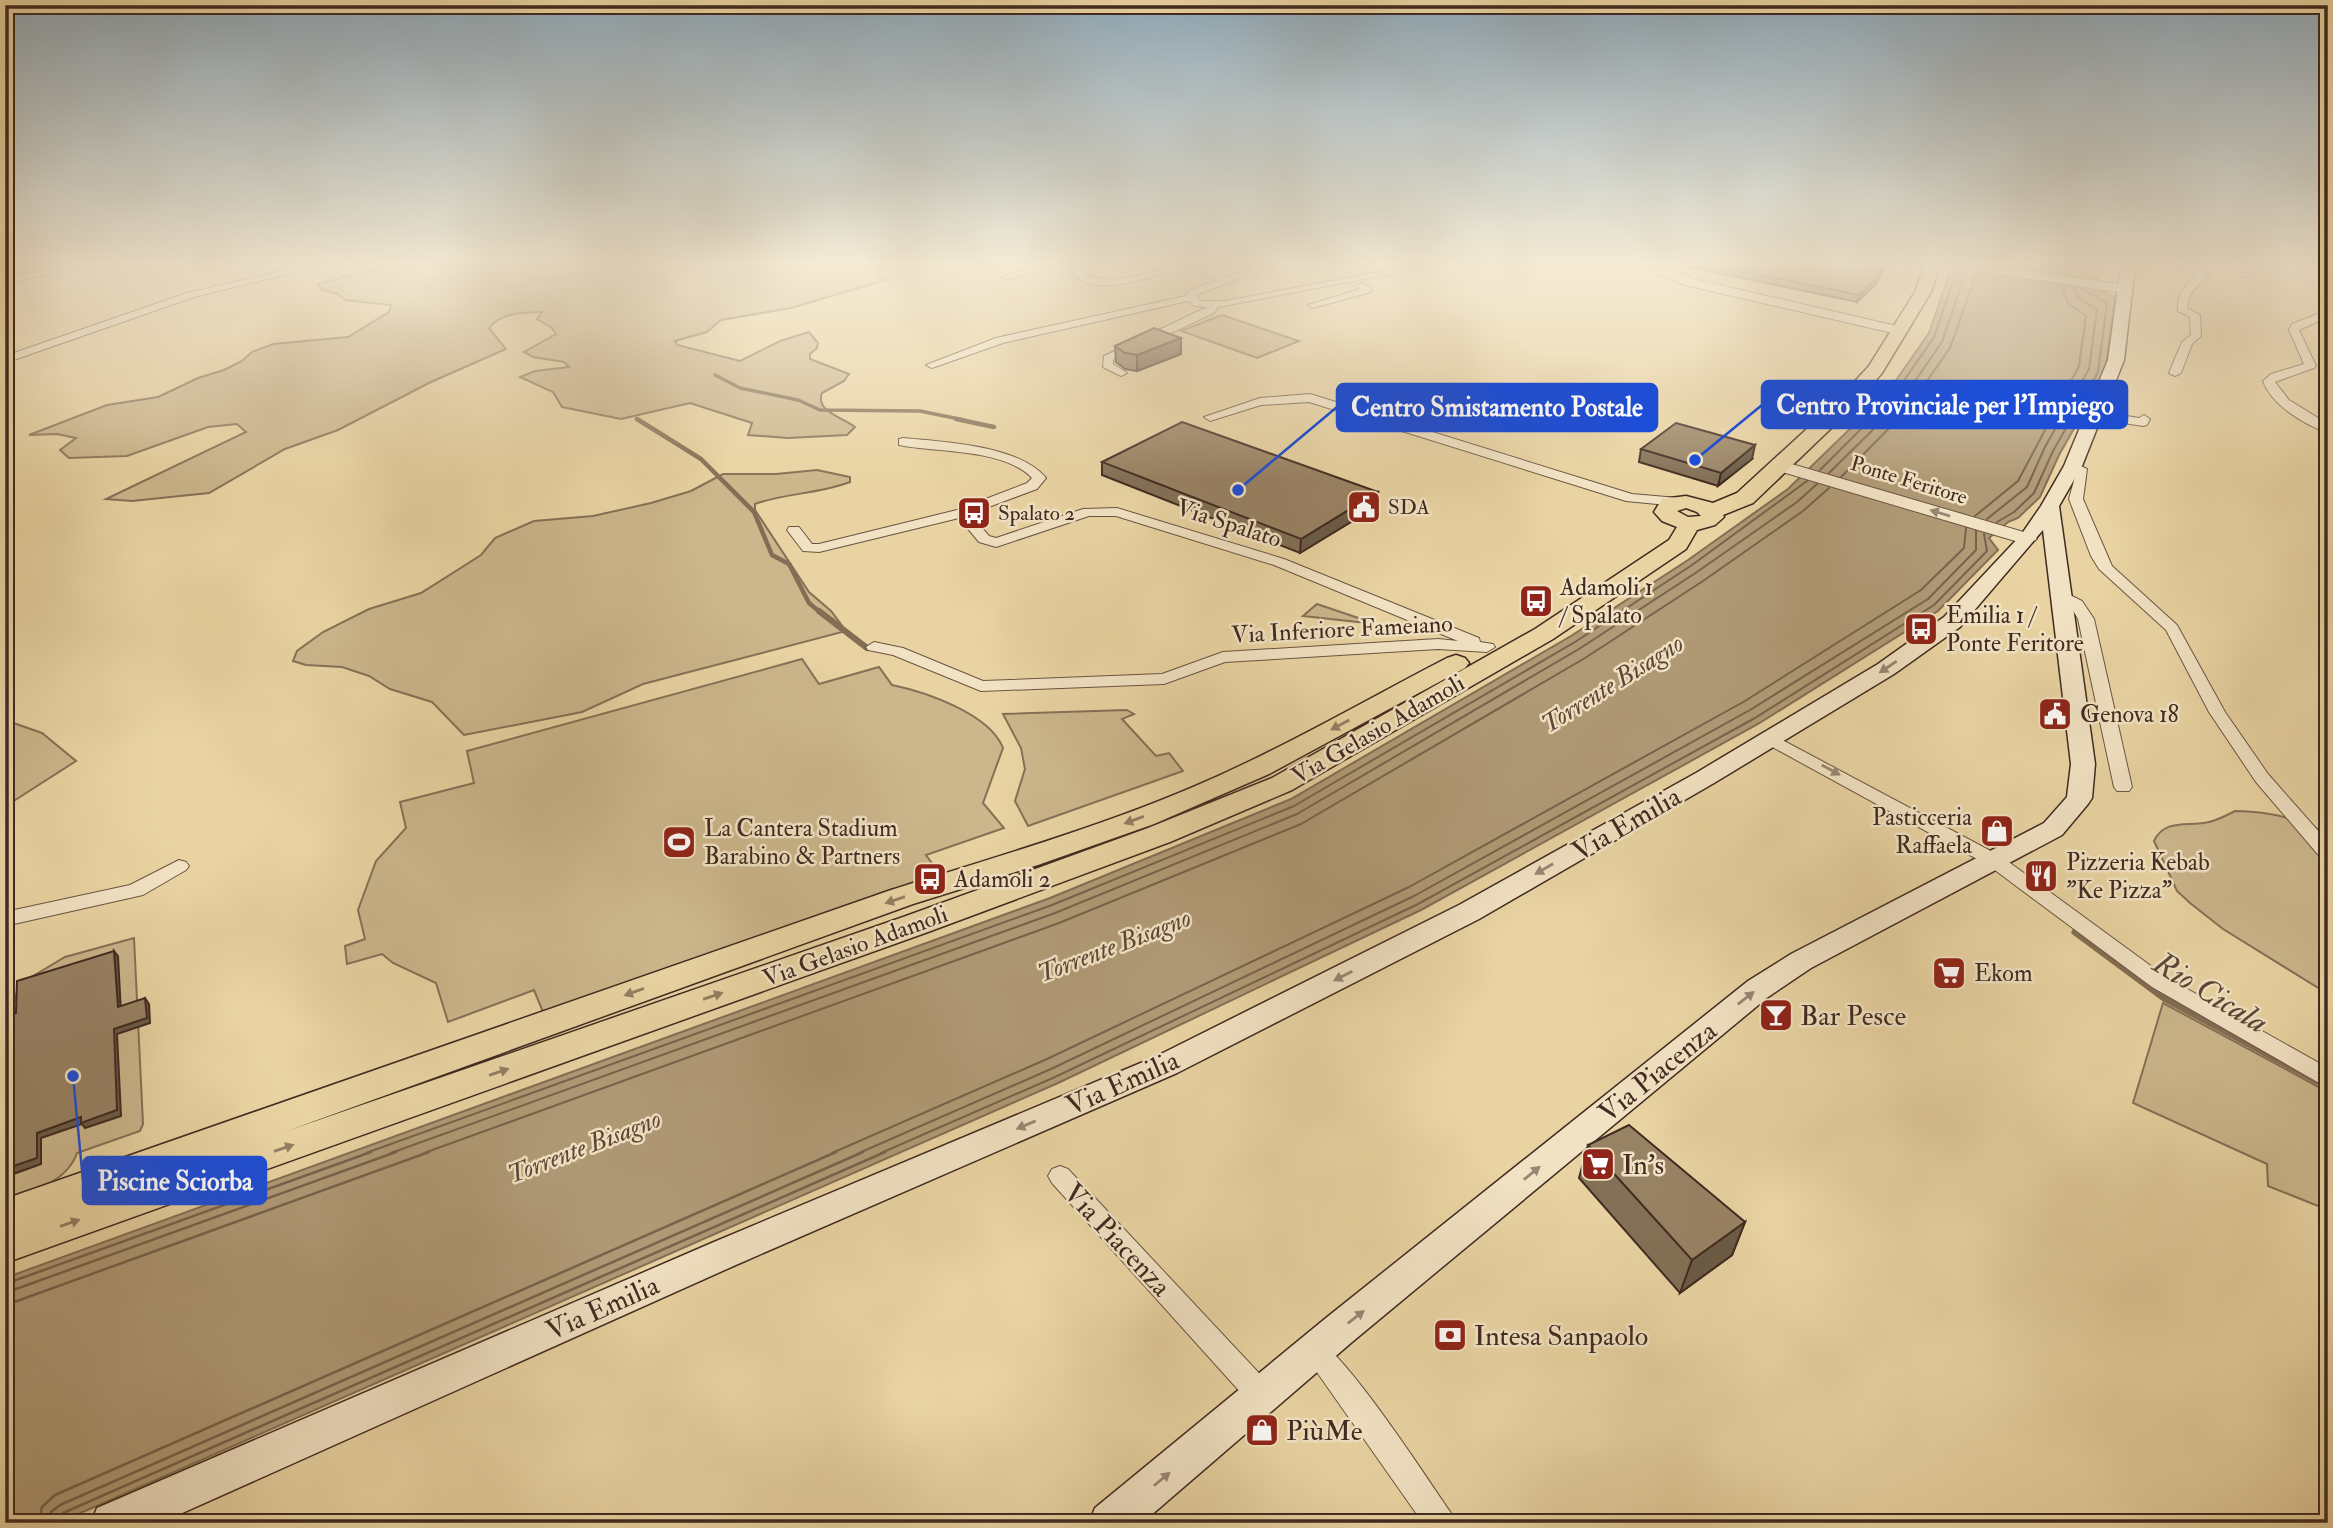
<svg xmlns="http://www.w3.org/2000/svg" width="2333" height="1528" font-family="'IM FELL Double Pica',serif">
<style>
.green{fill:#ccb68c;stroke:#867056;stroke-width:2}
.water{fill:#b09a76;stroke:#836d54;stroke-width:2}
.lines{fill:none;stroke-linecap:round;stroke-linejoin:round}
.shore-far1{stroke:#78624c;stroke-width:2}
.shore{stroke:#78624c;stroke-width:2.5}
.stream-far3{stroke:#836d54;stroke-width:3.5}
.stream-far2{stroke:#836d54;stroke-width:4.5}
.stream-far1{stroke:#836d54;stroke-width:6}
.stream{stroke:#836d54;stroke-width:7}
.minor-casing{stroke:#6a5441;stroke-width:2}
.tertiary-casing{stroke:#6a5441;stroke-width:2}
.secondary-casing{stroke:#402a21;stroke-width:3}
.primary-casing{stroke:#402a21;stroke-width:3}
.minor{fill:#f1e2c3;fill-rule:evenodd}
.tertiary{fill:#f1e2c3;fill-rule:evenodd}
.secondary{fill:#f1e2c3;fill-rule:evenodd}
.primary{fill:#e9d3a2;fill-rule:evenodd}
.wall{fill:#837056;stroke:#402a21;stroke-width:2}
.shaded-wall{fill:#6a5b46;stroke:#402a21;stroke-width:2}
.building{fill:#988264;stroke:#402a21;stroke-width:2}
.oneway{fill:#988672}
.oneway2{fill:#947e62}
.labels{text-anchor:middle;stroke-width:5;stroke-linejoin:round;paint-order:stroke}
.far-street-label{font-size:21px;fill:#402a21;stroke:#f1e2c3}
.far-poi-label{font-size:21px;fill:#402a21;stroke:#f1e2c3;text-anchor:start}
.street-label{font-size:24px;fill:#402a21;stroke:#f1e2c3}
.poi-label{font-size:24px;fill:#402a21;stroke:#f1e2c3;text-anchor:start}
.water-label{font-size:26px;font-style:italic;fill:#5c4636;stroke:#f1e2c3}
.near-street-label{font-size:28px;fill:#402a21;stroke:#f1e2c3}
.near-poi-label{font-size:28px;fill:#402a21;stroke:#f1e2c3;text-anchor:start}
.near-water-label{font-size:32px;font-style:italic;fill:#5c4636;stroke:#f1e2c3}
.leader{fill:none;stroke:#1d4ed8;stroke-width:2.5}
.callout-dot{fill:#1d4ed8;stroke:#f1e2c3;stroke-width:2.5}
.callout{fill:#1d4ed8;stroke:#1d4ed8;stroke-width:2.5}
.callout-label{font-size:26px;text-anchor:middle;font-weight:bold;fill:#fff}
</style>
<rect width="100%" height="100%" fill="#e9d3a2"/>
<filter id="stains"><feTurbulence type="fractalNoise" baseFrequency=".00286" numOctaves="4"/><feColorMatrix values="0 0 0 0 .2 0 0 0 0 .09 0 0 0 0 .02 0 0 0 .5 -.17"/></filter>
<radialGradient id="worn" r=".72"><stop offset=".6" stop-color="#630" stop-opacity="0"/><stop offset="1" stop-color="#630" stop-opacity=".3"/></radialGradient>
<g class="green">
<path d="M386,266h504l-15,6 10,8 -94,28 -70,12 -14,12 -32,9 2,4 63,16 40,-20 29,-9 9,11 -1,5 -7,6v5l39,15 -5,7 -22,12c-7,19 21,24 33,34l-8,8 -59,3 -40,-3 4,-12 -62,-20 -69,16 -59,-12 -9,-15 -33,-15 15,-6 34,-4 -5,-5 -31,-5 -9,-5 32,-18 -4,-6 -15,-9 5,-7c-18,1 -41,0 -53,16l17,21 -75,33 -93,48 -53,19 -76,44 -77,8 -26,-2 140,-67 -9,-8 -29,3 -81,29 -58,2 -9,-8 16,-12 -19,-4 -28,1 78,-30 51,-8 40,-19 26,-8 18,-9 10,-9 21,-8 75,-7 41,-25 2,-7 -46,-5 -7,-6 -16,-4 -4,-6z"/>
<polygon points="1222,315 1299,341 1257,358 1181,331"/>
<path d="M817,470l33,7v5c-31,12 -65,11 -95,22v6l54,82 22,19 15,20 -203,53 -61,28 -118,23 -32,-33 -42,-13 -21,-13 -27,-9 -36,-2 -13,-4 4,-10 26,-19 46,-23 52,-16 60,-38 14,-17 39,-17 59,-5 58,-13 40,-12 32,-17h53z"/>
<polygon points="1317,604 1376,624 1303,616"/>
<path d="M802,659l17,25 60,-17 13,18c34,7 98,29 111,63l-20,55 21,25 -78,27 13,18 -396,139 -9,-22 -86,32 -12,-39 -43,-20 -11,-9 -35,10 -2,-18 20,-7 -7,-29 18,-49 30,-33 -6,-26 74,-19 -7,-32z"/>
<polygon points="1127,710 1134,714 1122,719 1156,756 1169,753 1183,771 1028,826 1015,801 1025,769 1021,748 1003,714"/>
<polygon points="5,720 42,733 76,761 9,804 5,803"/>
<path d="M2235,811c34,0 63,7 93,23v160l-105,-65 -33,-26 -13,-12 -23,-50c11,-23 34,-14 55,-19 9,-2 18,-7 26,-11z"/>
<path d="M134,938l9,186 -3,7 -63,22c-10,29 -45,39 -72,48v-195l10,-4 3,-17 47,-28z"/>
<polygon points="2163,1003 2328,1092 2328,1210 2268,1186 2267,1164 2133,1103"/>
</g>
<polygon class="water" points="1952,266 2105,266 2102,276 2089,281 2088,286 2115,297 2105,374 2059,455 2040,497 2018,518 2008,522 1989,538 1998,550 1938,611 1758,724 1421,910 1058,1083 58,1523 5,1523 5,1278 1050,898 1291,799 1571,636 1688,560 1788,489 1887,393 1929,333"/>
<g class="lines">
<g class="shore-far1">
<polyline points="1820,470 1892,398 1934,337 1958,266"/>
<polyline points="1829,473 1899,404 1942,342 1967,270"/>
<polyline points="1841,477 1906,411 1950,348 1977,273"/>
<polyline points="1975,516 2018,481 2079,366 2086,316 2068,303 2062,286"/>
<polyline points="1987,519 2027,487 2045,447 2089,369 2097,309 2079,299 2073,287"/>
<polyline points="1997,522 2014,512 2034,493 2053,451 2098,372 2107,303 2082,289"/>
<polyline points="366,1153 1052,905 1294,806 1575,642 1692,565 1807,481"/>
<polyline points="391,1153 1055,913 1297,814 1579,649 1697,572 1797,502 1817,484"/>
<polyline points="424,1153 1059,923 1301,824 1585,658 1703,581 1803,511 1829,488"/>
<polyline points="832,1153 1047,1059 1409,887 1745,701 1921,590 1964,548 1966,528"/>
<polyline points="859,1153 1051,1069 1414,896 1750,710 1928,599 1976,550 1976,531"/>
<polyline points="881,1153 1055,1077 1418,904 1755,718 1934,605 1987,551 1984,534"/>
</g>
<g class="shore">
<polyline points="5,1284 371,1152"/>
<polyline points="5,1293 396,1152"/>
<polyline points="5,1303 17,1301 429,1152"/>
<polyline points="39,1523 42,1507 55,1495 836,1152"/>
<polyline points="49,1523 51,1512 60,1505 863,1152"/>
<polyline points="58,1523 63,1513 885,1152"/>
</g>
<g class="stream-far3">
<polyline points="715,375 740,388 798,400 820,410 920,411 964,420"/>
<polyline points="637,419 639,420"/>
</g>
<g class="stream-far2">
<polyline points="637,419 701,459 754,512 772,555 789,564 809,603 821,613"/>
<polyline points="956,419 994,427"/>
</g>
<polyline class="stream-far1" points="819,611 867,648"/>
<polyline class="stream" points="2075,932 2164,998 2317,1081"/>
<g class="minor-casing">
<g id="minor">
<polygon points="64,266 83,266 5,284 5,278"/>
<polygon points="304,266 321,266 194,297 5,363 5,356 187,293"/>
<polygon points="1032,266 1046,266 1009,280 1001,278"/>
<path d="M1090,266h18l-25,7c46,23 99,-29 143,4l32,-11h14l-76,29 4,6h25l187,-35h20l-214,41 -4,6 -101,47v4l14,9 -6,3 -18,-9 1,-11 103,-49 -13,-1 -6,-5 -185,42 -71,25 -6,-3 70,-27 190,-42 2,-5 30,-11c-43,-32 -102,30 -146,-6l4,-5z"/>
<path d="M2171,266h15l24,9c-13,10 -20,15 -23,33l13,7 1,21 -9,8 -11,29 -6,3 -6,-3 13,-31 9,-7 -1,-18 -12,-6c-2,-14 6,-27 19,-35z"/>
<polygon points="2216,266 2230,266 2249,274 2244,277"/>
<polygon points="1362,283 1371,288 1371,292 1313,308 1308,305 1360,289 1357,286"/>
<path d="M2328,310v7l-29,13 17,36 -2,2 -39,14 14,18 39,24v9c-23,-8 -57,-28 -65,-52l8,-7 33,-10 -15,-34 3,-6z"/>
<polygon points="1310,394 1632,494 1678,498 1685,502 1678,506 1626,501 1309,402 1261,405 1210,421 1204,417 1260,398"/>
<polygon points="2095,411 2139,418 2144,415 2150,419 2147,425 2143,426 2091,418 2089,415"/>
<path d="M903,438c40,4 116,7 143,40l-9,11 -67,25 19,22 7,2 87,-29 34,-1 167,51 195,79 1,4 13,2 2,3 -8,5 -49,-3 -213,13 -61,22 -183,7 -88,-36 -25,-5 -2,-3 8,-5 29,6 80,33 179,-7 61,-22 215,-13 20,2 -184,-76 -158,-49h-27l-93,31 -17,-5 -20,-24 -140,34 -16,-1 -16,-21 2,-3h10l13,17h7l138,-34 70,-27 5,-5c-29,-30 -95,-25 -133,-33v-6z"/>
<polygon points="2073,462 2087,469 2083,499 2112,566 2177,625 2225,712 2268,774 2328,842 2328,860 2321,858 2256,782 2209,712 2166,630 2099,569 2091,556 2069,499 2076,473 2067,466"/>
<polygon points="2060,590 2082,601 2094,619 2132,787 2129,791 2117,791 2114,787 2078,619 2071,607 2053,594"/>
<polygon points="1771,734 2002,857 2166,977 2328,1068 2328,1088 2152,987 1988,865 1765,743 1762,739"/>
<polygon points="179,860 186,862 189,866 186,870 143,895 5,926 5,912 130,885"/>
<polygon points="1060,1166 1068,1169 1271,1386 1275,1395 1271,1404 1261,1408 1251,1404 1052,1183 1048,1176 1052,1169"/>
<path d="M1315,1339c29,11 113,141 136,174l5,10h-33l-121,-172 4,-9z"/>
</g>
</g>
<g class="tertiary-casing">
<g id="tertiary">
<polygon points="1653,266 1665,266 1694,279 1901,327 1908,331 1901,335 1685,285 1655,273"/>
<polygon points="1964,266 1995,266 2124,285 2131,289 2124,293 1970,270"/>
<polygon points="1778,460 2034,535 2037,539 2028,544 2022,543 1772,469 1770,465 1772,461"/>
</g>
</g>
<g class="secondary-casing">
<polygon id="secondary" points="2121,266 2135,266 2124,360 2082,466 2059,506 2095,764 2092,798 2088,804 2062,835 1811,968 1768,997 1352,1342 1142,1523 1089,1523 1095,1508 1326,1318 1748,981 1791,954 2044,823 2067,797 2071,764 2043,530 1960,627 1894,674 1714,783 1479,919 1177,1073 738,1264 160,1523 91,1523 97,1508 714,1242 1155,1057 1459,905 1696,773 1878,664 1944,617 2021,535 2041,506 2064,466 2108,360"/>
</g>
<g class="primary-casing">
<path id="primary" d="M1924,266h16l-9,26 -49,81 -35,40 -94,90 -30,12 1,2 -9,8 -18,5 -11,19 -133,90 -261,151 -122,52 -242,90 -923,331v-64l886,-309c121,-38 245,-73 359,-129 67,-32 131,-69 197,-103l9,-3 9,3 4,5 -4,5 -196,106 -115,50 -116,41 -125,39 -626,227 619,-215 242,-88 124,-50 263,-149 134,-89 8,-13 -15,-6 -8,-9 8,-13 24,-3 27,7 24,-10 96,-88 36,-39 46,-74zM1686,508l11,4 4,4 -13,1 -11,-6z"/>
</g>
<use href="#minor" class="minor"/>
<use href="#tertiary" class="tertiary"/>
<use href="#secondary" class="secondary"/>
<use href="#primary" class="primary"/>
</g>
<g class="wall">
<polygon points="1689,266 1886,266 1876,284 1857,302 1689,267"/>
<polygon points="2321,266 2328,266 2328,275 2318,273"/>
<polygon points="1181,338 1181,354 1137,371 1125,369 1116,362 1115,346"/>
<polygon points="1641,449 1752,459 1718,486 1639,462"/>
<polygon points="1102,462 1378,492 1377,506 1300,553 1102,475"/>
<polygon points="1588,1145 1745,1222 1732,1255 1680,1293 1579,1178"/>
</g>
<g class="shaded-wall">
<polygon points="1884,266 1886,266 1876,284 1857,302 1859,295"/>
<polygon points="1181,338 1181,354 1137,371 1137,355"/>
<polygon points="1755,445 1752,459 1718,486 1721,473"/>
<polygon points="1378,492 1377,506 1300,553 1301,539"/>
<polygon points="114,951 118,956 121,1013 118,1007"/>
<polygon points="145,998 149,1004 150,1023 117,1034 121,1116 85,1128 82,1124 41,1138 41,1164 5,1177 5,1169 37,1133 81,1117 114,1029"/>
<polygon points="1745,1222 1732,1255 1680,1293 1692,1260"/>
</g>
<g class="building">
<polygon points="1718,266 1884,266 1878,277 1859,295"/>
<polygon points="1154,328 1181,338 1137,355 1125,353 1115,346"/>
<polygon points="1182,422 1378,492 1301,539 1102,462"/>
<polygon points="1676,423 1755,445 1721,473 1641,449"/>
<polygon points="114,951 118,1007 145,998 147,1018 114,1029 117,1110 81,1123 81,1117 37,1133 37,1158 5,1169 5,1017 16,1013 17,981"/>
<polygon points="1629,1125 1745,1222 1692,1260 1588,1145"/>
</g>
<defs><path id="oneway-solid" d="M-6-.8H1V-3.2L6.5 0L1 3.2V.8H-6Z" transform="scale(1.75)"/></defs>
<g class="oneway">
<use href="#oneway-solid" transform="translate(1940 513) rotate(-163)"/>
<use href="#oneway-solid" transform="translate(1888 667) rotate(146)"/>
<use href="#oneway-solid" transform="translate(1831 770) rotate(29)"/>
<use href="#oneway-solid" transform="translate(1544 869) rotate(150)"/>
<use href="#oneway-solid" transform="translate(1343 976) rotate(153)"/>
<use href="#oneway-solid" transform="translate(1746 998) rotate(-38)"/>
<use href="#oneway-solid" transform="translate(1026 1125) rotate(157)"/>
<use href="#oneway-solid" transform="translate(1532 1173) rotate(-39)"/>
<use href="#oneway-solid" transform="translate(1356 1317) rotate(-38)"/>
<use href="#oneway-solid" transform="translate(1162 1479) rotate(-40)"/>
</g>
<g class="oneway2">
<use href="#oneway-solid" transform="translate(1340 725) rotate(152)"/>
<use href="#oneway-solid" transform="translate(1134 820) rotate(160)"/>
<use href="#oneway-solid" transform="translate(895 900) rotate(161)"/>
<use href="#oneway-solid" transform="translate(634 992) rotate(160)"/>
<use href="#oneway-solid" transform="translate(713 996) rotate(-19)"/>
<use href="#oneway-solid" transform="translate(499 1072) rotate(-19)"/>
<use href="#oneway-solid" transform="translate(284 1148) rotate(-19)"/>
<use href="#oneway-solid" transform="translate(70 1223) rotate(-19)"/>
</g>
<linearGradient id="sky" x2="0" y2="1"><stop stop-color="#91aaba"/><stop offset="0.55" stop-color="#f5ebd5"/><stop offset="1" stop-color="#f5ebd5" stop-opacity="0"/></linearGradient>
<rect width="2333" height="480" fill="url(#sky)"/>
<defs>
<g id="civic-square" transform="scale(1.75)"><rect x="-9" y="-9" width="18" height="18" rx="4" fill="#8f2418" stroke="#f1e2c3"/><path d="M-.6-6.5H3V-4.5H.6V-3L4-1V1h2V6H-6V1h2V-1L-.6-3ZM-1.2 2.5V6h2.4V2.5Z" fill="#fff"/></g>
<g id="bus-square" transform="scale(1.75)"><rect x="-9" y="-9" width="18" height="18" rx="4" fill="#8f2418" stroke="#f1e2c3"/><path d="M-5-6H5V4H4V6H2V4H-2V6H-4V4H-5ZM-3.5-4V0h7V-4ZM-3.5 1.2v1.5H-2V1.2ZM2 1.2v1.5H3.5V1.2Z" fill="#fff"/></g>
<g id="shop-square" transform="scale(1.75)"><rect x="-9" y="-9" width="18" height="18" rx="4" fill="#8f2418" stroke="#f1e2c3"/><path d="M-5-2.5h2.3a2.7 3.5 0 0 1 5.4 0H5L5.5 6h-11ZM-1.5-2.5h3a1.5 2.3 0 0 0-3 0Z" fill="#fff"/></g>
<g id="stadium-square" transform="scale(1.75)"><rect x="-9" y="-9" width="18" height="18" rx="4" fill="#8f2418" stroke="#f1e2c3"/><path d="M0-5a6.5 5 0 1 0 0 10a6.5 5 0 1 0 0-10ZM-3.5-1.8h7v3.6h-7Z" fill="#fff"/></g>
<g id="restaurant-square" transform="scale(1.75)"><rect x="-9" y="-9" width="18" height="18" rx="4" fill="#8f2418" stroke="#f1e2c3"/><path d="M-5-6h1v4h1v-4h1v4h1v-4h1v5L-1.5 .5V6h-2V.5L-5-1ZM5-6V6H3V1.5H1.5Q1.5-4 5-6Z" fill="#fff"/></g>
<g id="supermarket-square" transform="scale(1.75)"><rect x="-9" y="-9" width="18" height="18" rx="4" fill="#8f2418" stroke="#f1e2c3"/><path d="M-6-5.5h2.5l.6 2H6L4.5 2H-2.5L-4.4-4H-6ZM-1.5 3.2a1.3 1.3 0 1 0 .1 0ZM3 3.2a1.3 1.3 0 1 0 .1 0Z" fill="#fff"/></g>
<g id="bar-square" transform="scale(1.75)"><rect x="-9" y="-9" width="18" height="18" rx="4" fill="#8f2418" stroke="#f1e2c3"/><path d="M-6-5H6L.8 .8V4.5H3.5V6h-7V4.5H-.8V.8Z" fill="#fff"/></g>
<g id="bank-square" transform="scale(1.75)"><rect x="-9" y="-9" width="18" height="18" rx="4" fill="#8f2418" stroke="#f1e2c3"/><path d="M-6-4H6V4H-6ZM0-2.3a2.3 2.3 0 1 0 0 4.6a2.3 2.3 0 1 0 0-4.6Z" fill="#fff"/></g>
</defs>
<g fill-rule="evenodd">
<use href="#civic-square" x="1364" y="507"/>
<use href="#bus-square" x="974" y="513"/>
<use href="#bus-square" x="1536" y="601"/>
<use href="#bus-square" x="1921" y="629"/>
<use href="#civic-square" x="2055" y="714"/>
<use href="#shop-square" x="1997" y="831"/>
<use href="#stadium-square" x="679" y="842"/>
<use href="#restaurant-square" x="2041" y="876"/>
<use href="#bus-square" x="930" y="879"/>
<use href="#supermarket-square" x="1949" y="973"/>
<use href="#bar-square" x="1776" y="1015"/>
<use href="#supermarket-square" x="1598" y="1164"/>
<use href="#bank-square" x="1450" y="1335"/>
<use href="#shop-square" x="1262" y="1430"/>
</g>
<g class="labels">
<g class="far-street-label">
<text transform="translate(1909 480) rotate(17)" y="7">Ponte Feritore</text>
</g>
<g class="far-poi-label">
<text x="1388" y="514">SDA</text>
<text x="998" y="520">Spalato 2</text>
</g>
<g class="street-label">
<text transform="translate(1229 523) rotate(18)" y="8">Via Spalato</text>
<text transform="translate(1342 629) rotate(-3)" y="8">Via Inferiore Fameiano</text>
<text transform="translate(1378 729) rotate(-30)" y="8">Via Gelasio Adamoli</text>
<text transform="translate(855 946) rotate(-20)" y="8">Via Gelasio Adamoli</text>
</g>
<g class="poi-label">
<text x="1560" y="595">Adamoli 1<tspan x="1560" dy="28">/ Spalato</tspan></text>
<text x="1946" y="623">Emilia 1 /<tspan x="1946" dy="28">Ponte Feritore</tspan></text>
<text x="2080" y="722">Genova 18</text>
<text x="1972" y="825" text-anchor="end">Pasticceria<tspan x="1972" dy="28">Raffaela</tspan></text>
<text x="704" y="836">La Cantera Stadium<tspan x="704" dy="28">Barabino &amp; Partners</tspan></text>
<text x="2066" y="870">Pizzeria Kebab<tspan x="2066" dy="28">"Ke Pizza"</tspan></text>
<text x="954" y="887">Adamoli 2</text>
<text x="1974" y="981">Ekom</text>
</g>
<g class="water-label">
<text transform="translate(1612 683) rotate(-32)" y="9">Torrente Bisagno</text>
<text transform="translate(1114 945) rotate(-21)" y="9">Torrente Bisagno</text>
<text transform="translate(584 1146) rotate(-21)" y="9">Torrente Bisagno</text>
</g>
<g class="near-street-label">
<text transform="translate(1626 823) rotate(-30)" y="10">Via Emilia</text>
<text transform="translate(1657 1071) rotate(-39)" y="10">Via Piacenza</text>
<text transform="translate(1122 1082) rotate(-24)" y="10">Via Emilia</text>
<text transform="translate(1118 1239) rotate(47)" y="10">Via Piacenza</text>
<text transform="translate(602 1307) rotate(-24)" y="10">Via Emilia</text>
</g>
<g class="near-poi-label">
<text x="1800" y="1025">Bar Pesce</text>
<text x="1622" y="1174">In's</text>
<text x="1474" y="1345">Intesa Sanpaolo</text>
<text x="1286" y="1440">PiùMe</text>
</g>
<g class="near-water-label">
<text transform="translate(2211 992) rotate(31)" y="11">Rio Cicala</text>
</g>
</g>
<path class="leader" d="M1695 460L1762 405M1238 490L1337 407M73 1076L83 1181"/>
<g class="callout-dot">
<circle cx="1695" cy="460" r="7"/>
<circle cx="1238" cy="490" r="7"/>
<circle cx="73" cy="1076" r="7"/>
</g>
<g class="callout">
<rect x="1762" y="381" width="365" height="47" rx="7"/>
<rect x="1337" y="384" width="320" height="47" rx="7"/>
<rect x="83" y="1157" width="183" height="47" rx="7"/>
</g>
<g class="callout-label">
<text x="1945" y="414">Centro Provinciale per l'Impiego</text>
<text x="1497" y="416">Centro Smistamento Postale</text>
<text x="175" y="1190">Piscine Sciorba</text>
</g>
<rect width="2333" height="1528" fill="none" stroke="#e9d3a2" stroke-width="28"/>
<rect x="7" y="7" width="2319" height="1514" fill="none" stroke="#402a21" stroke-width="3.5"/>
<rect x="14" y="14" width="2305" height="1500" fill="none" stroke="#402a21" stroke-width="2"/>
<rect width="100%" height="100%" filter="url(#stains)"/>
<rect width="100%" height="100%" fill="url(#worn)"/>
</svg>
